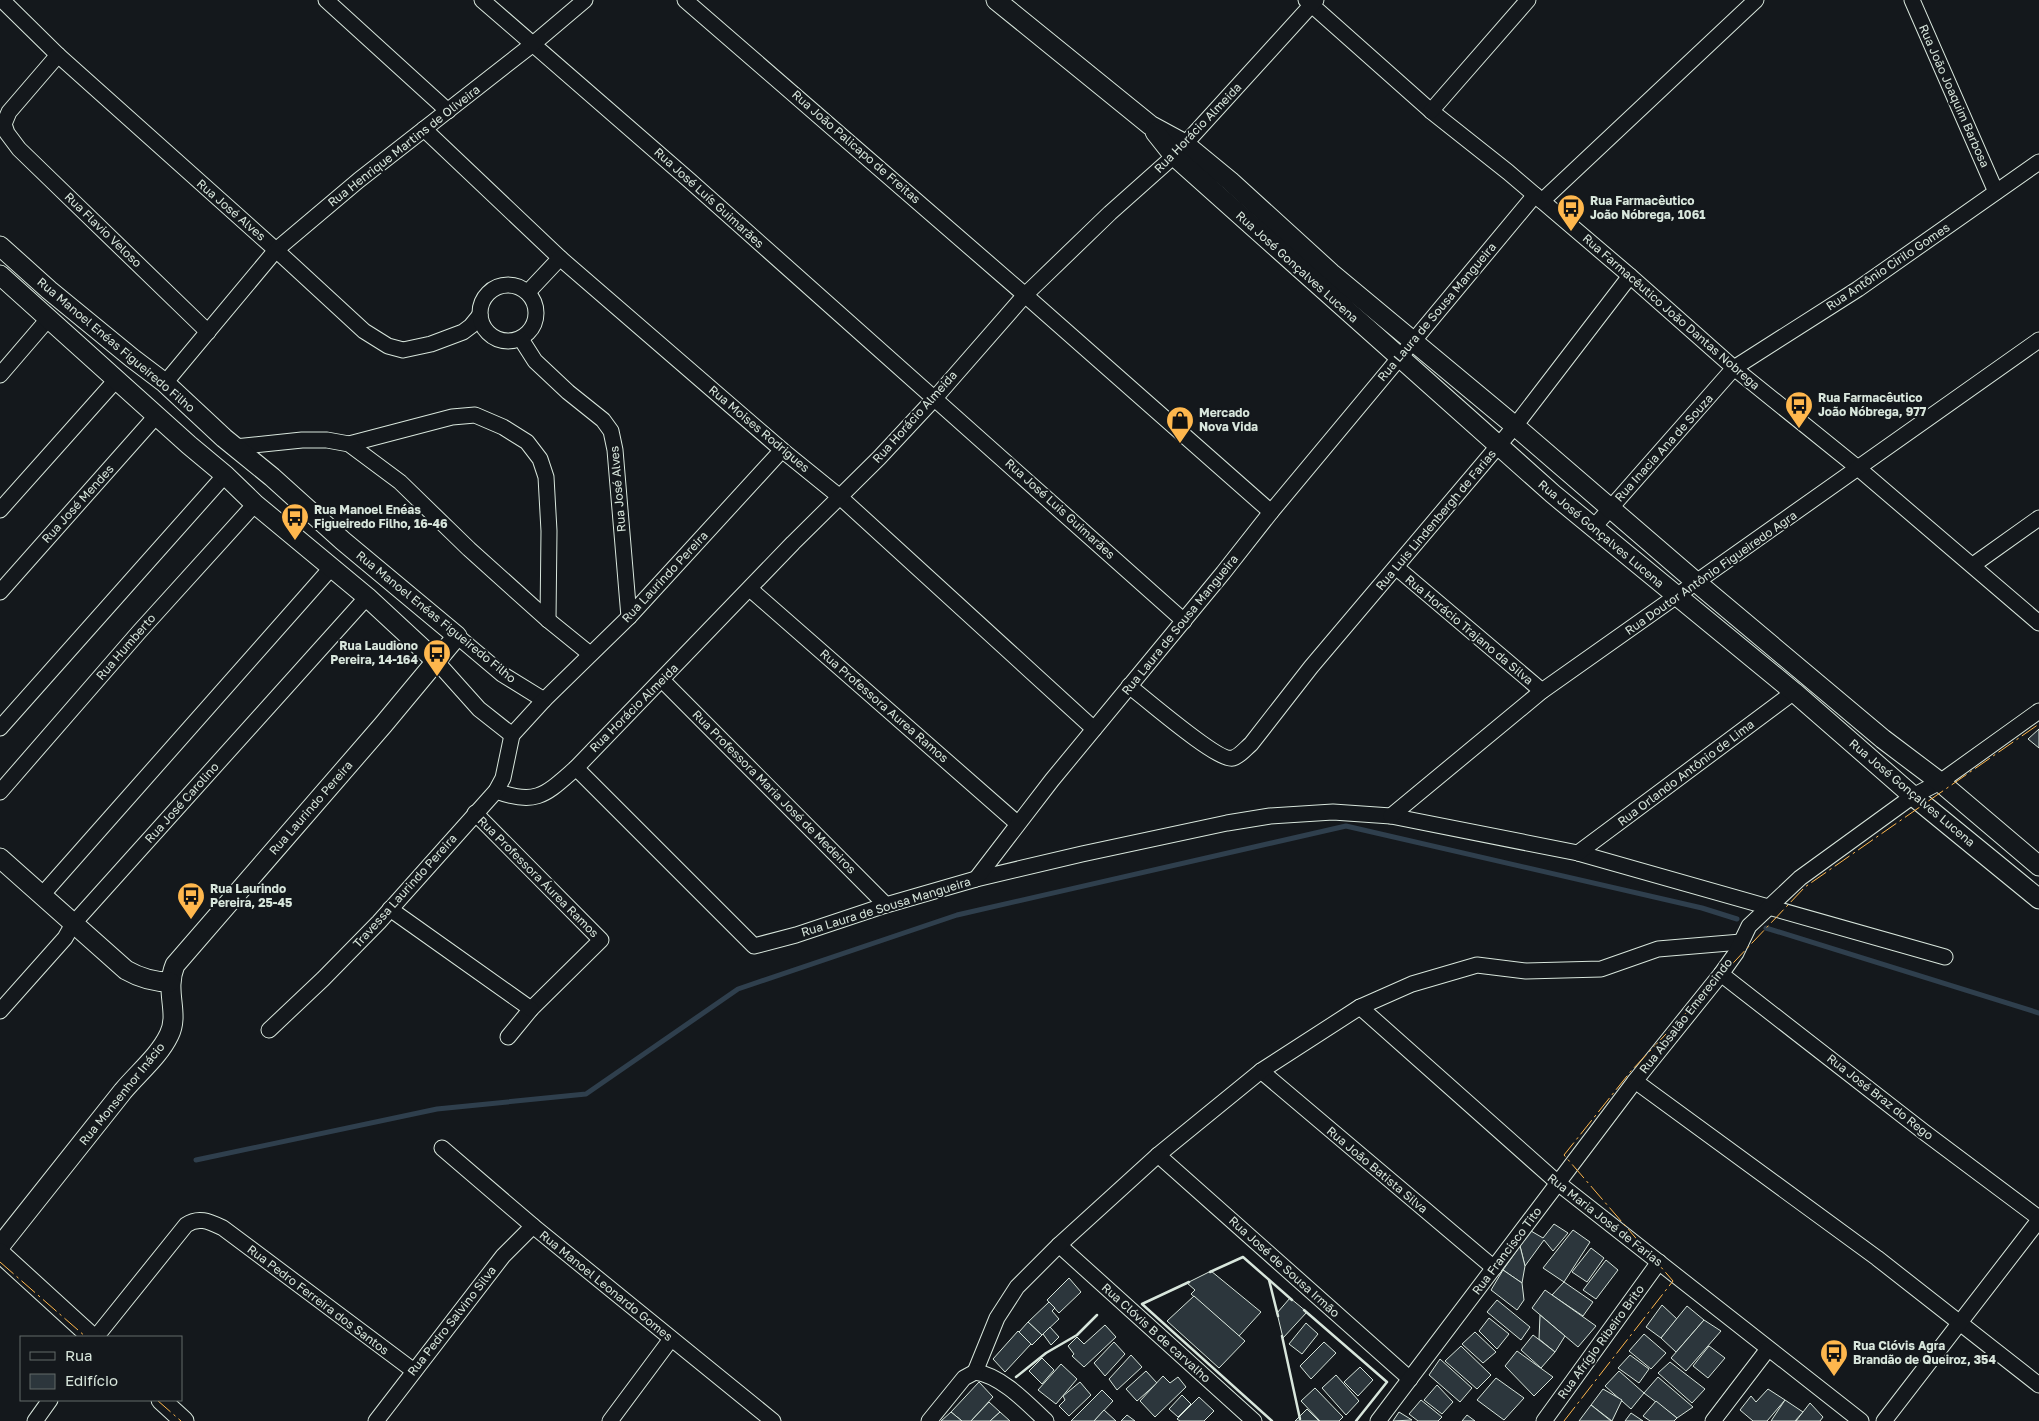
<svg xmlns="http://www.w3.org/2000/svg" width="2039" height="1421" font-family="'Golos Text',sans-serif">
<style>
.lines{fill:none;stroke-linecap:round;stroke-linejoin:round}
.stream{stroke:#2f3f4d;stroke-width:5}
.building{fill:#2c363c;stroke:#d8e6dc}
.minor-casing{stroke:#d8e6dc;stroke-width:17}
.tertiary-casing{stroke:#d8e6dc;stroke-width:21}
.minor{stroke:#14181c;stroke-width:15}
.tertiary{stroke:#14181c;stroke-width:19}
.wall{stroke:#d8e6dc;stroke-width:2.5}
.power{stroke:#ffb74d;stroke-width:1;stroke-dasharray:18 4 2.5 4;stroke-linecap:butt}
.labels{text-anchor:middle;stroke-width:4;stroke-linejoin:round;paint-order:stroke}
.street-label{font-size:12px;fill:#d8e6dc;stroke:#14181c}
.poi-label{font-size:12px;font-weight:bold;fill:#d8e6dc;stroke:#14181c;text-anchor:start}
</style>
<rect width="100%" height="100%" fill="#14181c"/>
<g class="lines">
<g class="stream">
<polyline points="1766,928 2039,1013"/>
<polyline points="196,1160 437,1109 586,1094 738,989 957,915 1346,826 1702,908 1737,919"/>
</g>
</g>
<g class="building">
<polygon points="2039,729 2039,748 2028,739"/>
<polygon points="1554,1224 1568,1233 1553,1251 1544,1240 1525,1266 1520,1246 1531,1231 1543,1238"/>
<polygon points="1573,1230 1590,1242 1564,1282 1543,1268"/>
<polygon points="1520,1246 1525,1266 1522,1283 1503,1270"/>
<polygon points="1591,1248 1604,1258 1587,1282 1572,1272"/>
<polygon points="1606,1260 1618,1270 1596,1299 1583,1290"/>
<polygon points="1503,1270 1522,1283 1524,1300 1517,1310 1491,1290"/>
<polygon points="1211,1271 1261,1312 1239,1336 1191,1294 1195,1290 1187,1283"/>
<polygon points="1069,1278 1081,1292 1059,1313 1047,1300"/>
<polygon points="1564,1282 1593,1302 1583,1316 1552,1295"/>
<polygon points="1545,1290 1596,1326 1578,1347 1532,1308"/>
<polygon points="1194,1296 1245,1341 1219,1368 1167,1321"/>
<polygon points="1290,1298 1307,1312 1283,1338 1277,1313"/>
<polygon points="1497,1300 1530,1327 1521,1340 1487,1312"/>
<polygon points="1049,1302 1055,1308 1052,1311 1059,1319 1042,1335 1028,1322"/>
<polygon points="1662,1305 1677,1319 1661,1338 1646,1327"/>
<polygon points="1687,1306 1704,1320 1676,1352 1661,1338"/>
<polygon points="1540,1315 1565,1336 1555,1352 1539,1339"/>
<polygon points="1489,1318 1509,1334 1497,1349 1479,1331"/>
<polygon points="1704,1320 1721,1331 1686,1371 1671,1358"/>
<polygon points="1028,1322 1042,1335 1032,1345 1019,1332"/>
<polygon points="1306,1323 1318,1334 1302,1354 1289,1344"/>
<polygon points="1105,1325 1116,1337 1084,1367 1072,1356 1074,1354 1068,1346 1077,1337 1084,1344"/>
<polygon points="1050,1327 1059,1337 1051,1345 1043,1334"/>
<polygon points="1018,1331 1031,1344 1005,1372 993,1359"/>
<polygon points="1475,1332 1496,1352 1483,1363 1462,1344"/>
<polygon points="1644,1334 1666,1353 1651,1369 1629,1351"/>
<polygon points="1533,1335 1555,1352 1541,1368 1521,1350"/>
<polygon points="1114,1342 1125,1354 1105,1376 1094,1363"/>
<polygon points="1324,1342 1336,1353 1311,1379 1300,1366"/>
<polygon points="1461,1346 1491,1375 1477,1389 1445,1361"/>
<polygon points="1709,1346 1725,1358 1708,1378 1693,1366"/>
<polygon points="1517,1351 1553,1377 1534,1396 1505,1366"/>
<polygon points="1131,1355 1142,1367 1117,1390 1109,1379"/>
<polygon points="1630,1355 1649,1369 1639,1383 1618,1368"/>
<polygon points="1042,1358 1054,1370 1042,1384 1029,1371"/>
<polygon points="1440,1359 1472,1388 1460,1402 1429,1375"/>
<polygon points="1670,1362 1705,1389 1692,1403 1658,1373"/>
<polygon points="1061,1364 1077,1379 1056,1404 1038,1390"/>
<polygon points="1360,1367 1373,1380 1358,1396 1344,1382"/>
<polygon points="1146,1371 1157,1383 1137,1401 1126,1389"/>
<polygon points="1619,1371 1644,1393 1631,1409 1605,1386"/>
<polygon points="1336,1375 1359,1401 1346,1415 1322,1388"/>
<polygon points="1163,1376 1170,1383 1178,1377 1186,1387 1155,1417 1140,1401"/>
<polygon points="1658,1377 1693,1407 1677,1418 1644,1393"/>
<polygon points="1496,1378 1524,1398 1504,1420 1477,1400"/>
<polygon points="979,1382 993,1397 971,1421 962,1421 951,1412"/>
<polygon points="1080,1382 1091,1395 1069,1416 1059,1406 1065,1400 1063,1396"/>
<polygon points="1437,1385 1453,1402 1442,1414 1424,1400"/>
<polygon points="1315,1388 1343,1417 1339,1421 1320,1421 1301,1401"/>
<polygon points="1603,1389 1622,1400 1612,1421 1591,1405"/>
<polygon points="1768,1389 1785,1400 1767,1421 1753,1421 1740,1410 1751,1396 1756,1402"/>
<polygon points="1102,1390 1113,1401 1094,1421 1071,1421"/>
<polygon points="1182,1395 1191,1404 1178,1417 1169,1409"/>
<polygon points="1199,1397 1214,1411 1204,1421 1180,1421 1177,1419"/>
<polygon points="1421,1400 1442,1417 1438,1421 1418,1421 1409,1414"/>
<polygon points="1785,1400 1803,1412 1795,1421 1771,1421"/>
<polygon points="1656,1401 1677,1418 1674,1421 1650,1421 1643,1416"/>
<polygon points="989,1402 1000,1412 990,1421 971,1421"/>
<polygon points="1810,1403 1823,1417 1820,1421 1796,1421"/>
<polygon points="1591,1405 1611,1421 1579,1421"/>
<polygon points="1307,1409 1319,1421 1295,1421"/>
<polygon points="1104,1410 1116,1421 1094,1421"/>
<polygon points="951,1412 962,1421 941,1421"/>
<polygon points="1000,1412 1010,1421 990,1421"/>
<polygon points="1399,1412 1412,1420 1393,1421"/>
<polygon points="1631,1413 1643,1421 1625,1421"/>
<polygon points="1127,1415 1135,1421 1121,1421"/>
<polygon points="1467,1415 1475,1421 1462,1421"/>
</g>
<g class="lines">
<g class="minor-casing">
<g id="minor">
<polyline points="2,0 58,55 276,250 364,331 388,346 403,350 431,344 463,332 471,326 480,315"/>
<polyline points="326,0 448,111"/>
<polyline points="482,0 689,180 1184,621"/>
<polyline points="685,0 1025,295 1271,512"/>
<polyline points="1306,0 1431,111 1508,172 1630,276 1734,368 1858,468 2039,623"/>
<polyline points="1912,0 1996,192"/>
<polyline points="58,55 9,112 4,124 7,133 19,149 208,332"/>
<polyline points="1431,111 1528,0"/>
<polyline points="424,129 560,258 782,450 840,497 1094,729"/>
<polyline points="1542,201 1756,0"/>
<circle cx="508" cy="313" r="28"/>
<polyline points="528,292 560,258"/>
<polyline points="521,339 535,361 568,392 603,420 611,431 615,450 629,617"/>
<polyline points="0,375 49,318"/>
<polyline points="165,383 276,250 359,180 533,44 585,0"/>
<polyline points="349,444 452,417 475,415 503,427 527,442 540,459 546,477 549,531 548,620"/>
<polyline points="235,447 302,440 327,440 349,444 400,482 469,549 548,620 590,654"/>
<polyline points="0,510 116,380"/>
<polyline points="1593,528 1734,368 1858,289 2039,162"/>
<polyline points="1973,565 2039,518"/>
<polyline points="1397,568 1542,691"/>
<polyline points="750,589 1017,823"/>
<polyline points="0,592 157,415"/>
<polyline points="457,636 502,674 544,700"/>
<polyline points="436,661 479,709 512,735"/>
<polyline points="662,680 886,905"/>
<path d="M1129,686c16,12 89,76 104,72 7,-2 13,-10 18,-14l60,-77 204,-241 115,-150"/>
<polyline points="0,728 225,475"/>
<polyline points="576,768 754,946 796,935 886,905 976,879 1082,854 1227,823 1270,816 1333,812 1391,816 1578,853 1945,957"/>
<path d="M496,791c41,15 50,3 80,-23l217,-225 86,-85 56,-60 90,-103 85,-82 64,-57 142,-156"/>
<polyline points="0,792 139,632 255,504"/>
<polyline points="475,813 601,940 531,1009 508,1037"/>
<polyline points="1391,816 1542,691 2039,340"/>
<polyline points="1578,853 1794,692"/>
<polyline points="976,879 1052,780 1223,573 1271,512 1535,195"/>
<polyline points="42,895 332,567"/>
<polyline points="390,909 531,1009"/>
<polyline points="1721,974 1924,1132 2039,1218"/>
<polyline points="1360,1007 1558,1183 1861,1421"/>
<polyline points="0,1011 65,938 73,924 367,597"/>
<polyline points="269,1030 323,979 379,922 496,791 503,778 512,735 544,700 629,617 782,450"/>
<polyline points="1261,1071 1494,1268"/>
<polyline points="1635,1081 1877,1258 2039,1385"/>
<polyline points="442,1148 533,1226 773,1421"/>
<polyline points="1158,1155 1410,1379"/>
<polyline points="1059,1245 1254,1421"/>
<path d="M96,1337l90,-112c13,-9 24,-3 37,3l191,143"/>
<polyline points="975,1372 997,1318 1017,1287 1059,1245 1158,1155 1261,1071 1360,1007 1412,984 1477,965 1526,971 1601,969 1658,949 1741,942"/>
<path d="M975,1372c26,3 53,32 71,49"/>
<polyline points="35,1421 50,1400"/>
<polyline points="376,1421 503,1256 533,1226"/>
<polyline points="610,1421 671,1339"/>
<polyline points="929,1421 964,1378 975,1372"/>
<polyline points="1378,1421 1635,1081 1721,974 1736,953 1749,926 1800,878 1913,796 1940,782 2039,711"/>
<polyline points="1544,1421 1659,1262"/>
<polyline points="1713,1421 1768,1349"/>
<polyline points="1884,1421 2039,1220"/>
</g>
</g>
<g class="tertiary-casing">
<g id="tertiary">
<polyline points="996,0 1150,125 1185,144 1230,181 1331,273 1515,426 1696,582 1883,739 1940,782 2039,866"/>
<polyline points="1155,132 1174,156 1553,494 1794,692 1913,796 2039,899"/>
<path d="M0,246l49,44 83,68 33,25 59,55 48,39 71,64 114,95 -74,89 -208,240c-11,27 5,48 -6,70 -10,21 -31,38 -46,56 -41,51 -82,103 -123,155"/>
<polyline points="0,275 189,445 225,475 255,504 367,597 436,661"/>
<path d="M0,858l126,112c14,8 27,12 44,12"/>
<polyline points="0,1253 92,1337"/>
<polyline points="161,1400 184,1421"/>
</g>
</g>
<use href="#minor" class="minor"/>
<use href="#tertiary" class="tertiary"/>
<g class="wall">
<polyline points="1210,1272 1243,1257 1292,1300"/>
<polyline points="1269,1280 1278,1316"/>
<polyline points="1189,1282 1142,1304 1272,1421"/>
<polyline points="1304,1310 1387,1382 1356,1421"/>
<polyline points="1282,1336 1300,1419"/>
<polyline points="1016,1377 1046,1353 1077,1335 1097,1315"/>
</g>
<g class="power">
<polyline points="0,1262 86,1337"/>
<polyline points="157,1400 181,1421"/>
<polyline points="1564,1421 1673,1281 1564,1155 1631,1071 1805,887 2039,724"/>
</g>
</g>
<defs>
<g id="bus-pin" transform="scale(1.4375)"><path d="M0 17L-7.5 6A9.5 9.5 0 1 1 7.5 6Z" fill="#ffb74d" stroke="#14181c"/><path d="M-5-6H5V4H4V6H2V4H-2V6H-4V4H-5ZM-3.5-4V0h7V-4ZM-3.5 1.2v1.5H-2V1.2ZM2 1.2v1.5H3.5V1.2Z" fill="#111"/></g>
<g id="shop-pin" transform="scale(1.4375)"><path d="M0 17L-7.5 6A9.5 9.5 0 1 1 7.5 6Z" fill="#ffb74d" stroke="#14181c"/><path d="M-5-2.5h2.3a2.7 3.5 0 0 1 5.4 0H5L5.5 6h-11ZM-1.5-2.5h3a1.5 2.3 0 0 0-3 0Z" fill="#111"/></g>
</defs>
<g fill-rule="evenodd">
<use href="#bus-pin" x="1571" y="208"/>
<use href="#bus-pin" x="1799" y="405"/>
<use href="#shop-pin" x="1180" y="420"/>
<use href="#bus-pin" x="295" y="517"/>
<use href="#bus-pin" x="437" y="653"/>
<use href="#bus-pin" x="191" y="896"/>
<use href="#bus-pin" x="1834" y="1353"/>
</g>
<g class="labels">
<g class="street-label">
<text transform="translate(1954 96) rotate(66)" y="4">Rua João Joaquim Barbosa</text>
<text transform="translate(1198 128) rotate(-46)" y="4">Rua Horácio Almeida</text>
<text transform="translate(404 146) rotate(-38)" y="4">Rua Henrique Martins de Oliveira</text>
<text transform="translate(856 147) rotate(41)" y="4">Rua João Palicapo de Freitas</text>
<text transform="translate(709 198) rotate(42)" y="4">Rua José Luís Guimarães</text>
<text transform="translate(231 210) rotate(41)" y="4">Rua José Alves</text>
<text transform="translate(103 230) rotate(44)" y="4">Rua Flavio Veloso</text>
<text transform="translate(1297 267) rotate(42)" y="4">Rua José Gonçalves Lucena</text>
<text transform="translate(1888 267) rotate(-34)" y="4">Rua Antônio Cirilo Gomes</text>
<text transform="translate(1437 312) rotate(-50)" y="4">Rua Laura de Sousa Mangueira</text>
<text transform="translate(1671 312) rotate(41)" y="4">Rua Farmacêutico João Dantas Nobrega</text>
<text transform="translate(116 345) rotate(40)" y="4">Rua Manoel Enéas Figueiredo Filho</text>
<text transform="translate(915 417) rotate(-48)" y="4">Rua Horácio Almeida</text>
<text transform="translate(759 429) rotate(40)" y="4">Rua Moises Rodrigues</text>
<text transform="translate(1664 448) rotate(-48)" y="4">Rua Inacia Ana de Souza</text>
<text transform="translate(618 489) rotate(-95)" y="4">Rua José Alves</text>
<text transform="translate(78 504) rotate(-48)" y="4">Rua José Mendes</text>
<text transform="translate(1060 509) rotate(42)" y="4">Rua José Luis Guimarães</text>
<text transform="translate(1436 520) rotate(-50)" y="4">Rua Luis Lindenbergh de Farias</text>
<text transform="translate(1601 534) rotate(40)" y="4">Rua José Gonçalves Lucena</text>
<text transform="translate(1711 573) rotate(-35)" y="4">Rua Doutor Antônio Figueiredo Agra</text>
<text transform="translate(665 577) rotate(-47)" y="4">Rua Laurindo Pereira</text>
<text transform="translate(436 617) rotate(39)" y="4">Rua Manoel Enéas Figueiredo Filho</text>
<text transform="translate(1180 625) rotate(-51)" y="4">Rua Laura de Sousa Mangueira</text>
<text transform="translate(1469 630) rotate(40)" y="4">Rua Horácio Trajano da Silva</text>
<text transform="translate(126 647) rotate(-49)" y="4">Rua Humberto</text>
<text transform="translate(884 706) rotate(41)" y="4">Rua Professora Aurea Ramos</text>
<text transform="translate(634 708) rotate(-45)" y="4">Rua Horácio Almeida</text>
<text transform="translate(1686 773) rotate(-37)" y="4">Rua Orlando Antônio de Lima</text>
<text transform="translate(774 792) rotate(45)" y="4">Rua Professora Maria José de Medeiros</text>
<text transform="translate(1912 793) rotate(40)" y="4">Rua José Gonçalves Lucena</text>
<text transform="translate(182 803) rotate(-48)" y="4">Rua José Carolino</text>
<text transform="translate(311 808) rotate(-49)" y="4">Rua Laurindo Pereira</text>
<text transform="translate(538 877) rotate(45)" y="4">Rua Professora Áurea Ramos</text>
<text transform="translate(405 891) rotate(-48)" y="4">Travessa Laurindo Pereira</text>
<text transform="translate(886 907) rotate(-17)" y="4">Rua Laura de Sousa Mangueira</text>
<text transform="translate(1686 1016) rotate(-52)" y="4">Rua Absalão Emerecindo</text>
<text transform="translate(122 1094) rotate(-51)" y="4">Rua Monsenhor Inácio</text>
<text transform="translate(1880 1097) rotate(38)" y="4">Rua José Braz do Rego</text>
<text transform="translate(1377 1170) rotate(40)" y="4">Rua João Batista Silva</text>
<text transform="translate(1605 1220) rotate(38)" y="4">Rua Maria José de Farias</text>
<text transform="translate(1507 1251) rotate(-53)" y="4">Rua Francisco Tito</text>
<text transform="translate(1284 1267) rotate(42)" y="4">Rua José de Sousa Irmão</text>
<text transform="translate(606 1286) rotate(39)" y="4">Rua Manoel Leonardo Gomes</text>
<text transform="translate(318 1300) rotate(37)" y="4">Rua Pedro Ferreira dos Santos</text>
<text transform="translate(452 1321) rotate(-52)" y="4">Rua Pedro Salvino Silva</text>
<text transform="translate(1156 1333) rotate(42)" y="4">Rua Clóvis B de carvalho</text>
<text transform="translate(1601 1342) rotate(-54)" y="4">Rua Afrígio Ribeiro Brito</text>
</g>
<g class="poi-label">
<text x="1590" y="205">Rua Farmacêutico<tspan x="1590" dy="14">João Nóbrega, 1061</tspan></text>
<text x="1818" y="402">Rua Farmacêutico<tspan x="1818" dy="14">João Nóbrega, 977</tspan></text>
<text x="1199" y="417">Mercado<tspan x="1199" dy="14">Nova Vida</tspan></text>
<text x="314" y="514">Rua Manoel Enéas<tspan x="314" dy="14">Figueiredo Filho, 16-46</tspan></text>
<text x="418" y="650" text-anchor="end">Rua Laudiono<tspan x="418" dy="14">Pereira, 14-164</tspan></text>
<text x="210" y="893">Rua Laurindo<tspan x="210" dy="14">Pereira, 25-45</tspan></text>
<text x="1853" y="1350">Rua Clóvis Agra<tspan x="1853" dy="14">Brandão de Queiroz, 354</tspan></text>
</g>
</g>
<rect x="20" y="1336" width="162" height="65" fill="#14181c" stroke="#626a69"/>
<rect x="30" y="1352" width="25" height="8" fill="#14181c" stroke="#626a69"/>
<text x="65" y="1361" font-size="15" fill="#d8e6dc">Rua</text>
<rect x="30" y="1374" width="25" height="15" fill="#2c363c" stroke="#626a69"/>
<text x="65" y="1386" font-size="15" fill="#d8e6dc">Edifício</text>
</svg>
